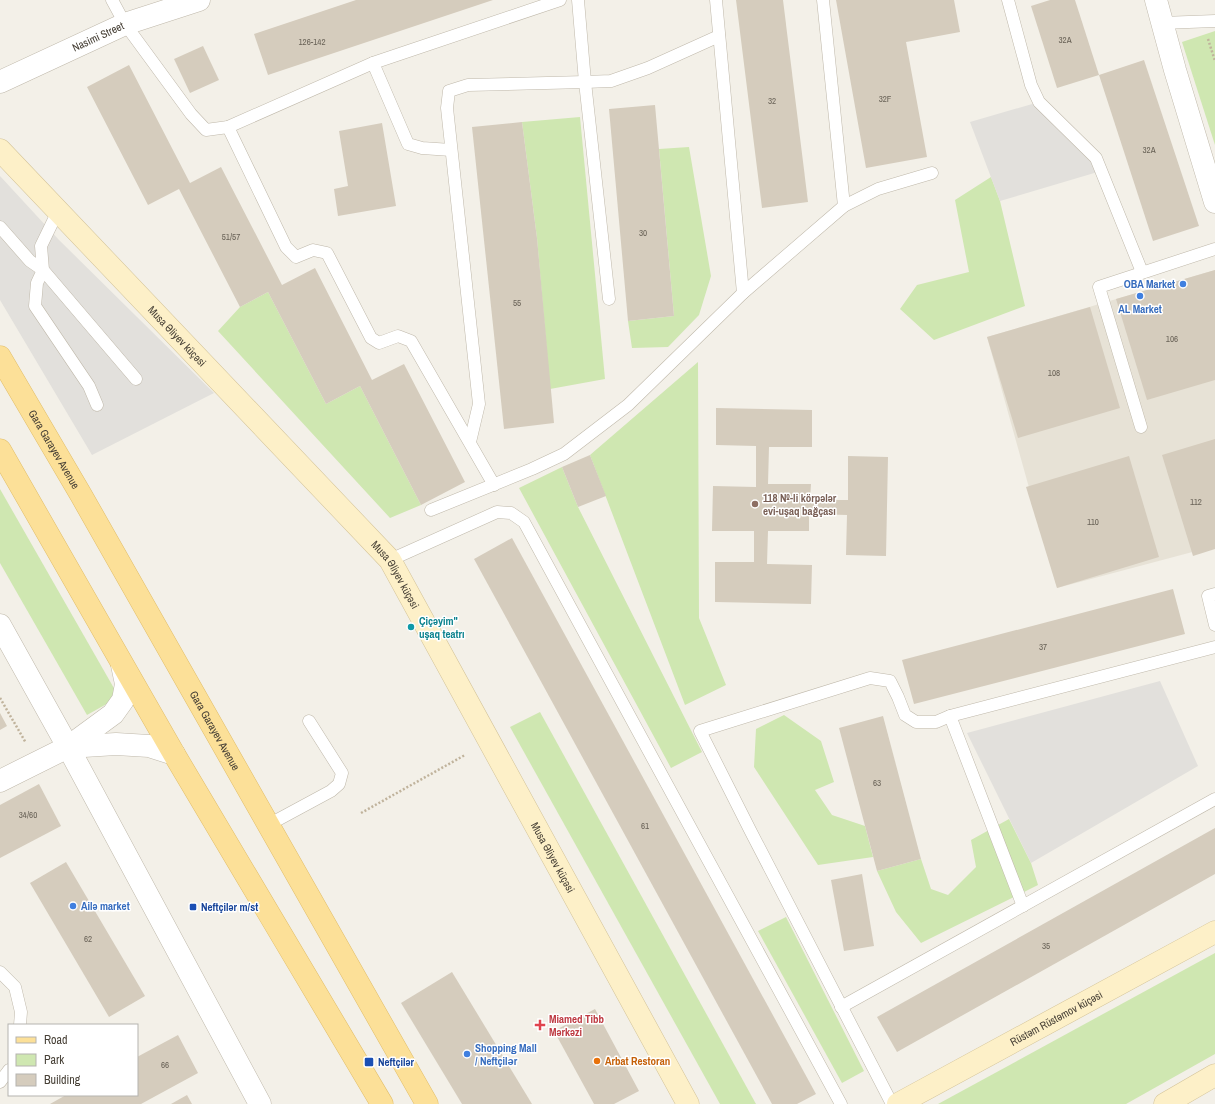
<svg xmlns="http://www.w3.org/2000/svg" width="1215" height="1104" font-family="'Archivo Narrow',sans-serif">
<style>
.residential{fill:#e7e2d6}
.green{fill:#cfe7b1}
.parking{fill:#e2e0dc}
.building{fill:#d5ccbd}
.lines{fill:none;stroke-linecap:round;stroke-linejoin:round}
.lane-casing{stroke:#bfb8aa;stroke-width:13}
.street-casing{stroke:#bfb8aa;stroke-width:23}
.secondary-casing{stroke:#d3c398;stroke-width:23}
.primary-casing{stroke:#e1bd68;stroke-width:23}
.path{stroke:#c0b39c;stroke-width:2.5;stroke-dasharray:2 2;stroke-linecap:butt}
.lane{stroke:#fff;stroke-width:12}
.street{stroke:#fff;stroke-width:22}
.secondary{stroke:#fdf0c8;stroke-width:22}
.primary{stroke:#fce098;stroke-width:22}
.shop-dot{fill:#3f7fe0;stroke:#fff;stroke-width:1.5}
.education-dot{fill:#8d6e63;stroke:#fff;stroke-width:1.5}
.culture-dot{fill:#0f9aa8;stroke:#fff;stroke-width:1.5}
.transit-dot{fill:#1a4fb4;stroke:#fff;stroke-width:1.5}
.health-dot{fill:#e0444e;stroke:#fff;stroke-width:1.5}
.food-dot{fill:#e8710a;stroke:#fff;stroke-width:1.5}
.labels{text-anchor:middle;stroke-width:3;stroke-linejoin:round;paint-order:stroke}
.number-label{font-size:9px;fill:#6a6358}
.street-label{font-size:11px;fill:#474036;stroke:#fff}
.shop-label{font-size:11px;font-weight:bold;fill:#366cbe;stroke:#fff;text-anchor:start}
.education-label{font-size:11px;font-weight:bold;fill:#785e54;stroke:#fff;text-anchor:start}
.culture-label{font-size:11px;font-weight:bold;fill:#0d838f;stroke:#fff;text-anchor:start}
.transit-label{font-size:11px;font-weight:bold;fill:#164399;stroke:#fff;text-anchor:start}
.health-label{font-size:11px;font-weight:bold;fill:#be3a42;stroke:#fff;text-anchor:start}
.food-label{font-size:11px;font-weight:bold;fill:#c56008;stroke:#fff;text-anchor:start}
</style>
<rect width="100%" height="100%" fill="#f3f0e8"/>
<polygon class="residential" points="1215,270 1215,546 1057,588 987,337"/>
<g class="green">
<polygon points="1215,31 1215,145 1182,42"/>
<polygon points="580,117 605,379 550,389 537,238 522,122"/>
<polygon points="689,147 711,276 699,315 668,347 632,348 628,321 674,316 659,149"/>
<polygon points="991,177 1000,201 1025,306 934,340 900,309 917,285 969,272 955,200"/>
<polygon points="268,292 326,404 360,386 421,505 390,518 218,331 240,307"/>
<polygon points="698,362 699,618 726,685 685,705 590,455"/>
<polygon points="562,467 578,507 702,752 671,768 519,488"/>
<polygon points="0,489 119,697 87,715 0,563"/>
<polygon points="540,712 756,1104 720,1104 510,727"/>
<polygon points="784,715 821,741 834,782 815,790 832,815 865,826 873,857 818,865 754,767 756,729"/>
<polygon points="1009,819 1031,863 1038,885 921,943 896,912 877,871 921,859 931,889 948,895 976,867 971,840"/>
<polygon points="786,917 864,1071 842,1083 758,931"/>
<polygon points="1215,953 1215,1054 1126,1104 938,1104"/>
</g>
<g class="parking">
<polygon points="1039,102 1101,171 1000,201 970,122"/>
<polygon points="0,176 59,240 214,393 92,455 0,300"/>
<polygon points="1160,681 1198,766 1031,863 967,733"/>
</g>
<g class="building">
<polygon points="356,0 493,0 268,75 254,34"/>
<polygon points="736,0 783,0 808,202 762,208"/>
<polygon points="836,0 954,0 960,32 906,42 927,157 866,168"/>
<polygon points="1050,0 1075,0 1099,75 1057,88 1031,6"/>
<polygon points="203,46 219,80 190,93 174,59"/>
<polygon points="1144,60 1199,226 1153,241 1099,75"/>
<polygon points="129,65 190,183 221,167 282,285 315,268 372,380 404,364 465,482 421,505 360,386 326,404 268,292 240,307 179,189 148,205 87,87"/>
<polygon points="655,105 674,316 628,321 609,109"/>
<polygon points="522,122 537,238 554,423 504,429 472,127"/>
<polygon points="382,123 396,206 338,216 334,189 348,186 339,131"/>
<polygon points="1215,270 1215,380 1147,400 1116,299"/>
<polygon points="1090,307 1120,408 1018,438 987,337"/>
<polygon points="716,408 812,410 812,447 769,447 768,484 811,484 810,500 848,500 848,456 888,457 886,556 846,555 847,515 809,514 809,531 768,531 767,564 812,565 811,604 715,602 715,562 754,562 754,531 712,531 713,486 756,487 756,446 716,445"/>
<polygon points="1215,439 1215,549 1193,556 1162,455"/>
<polygon points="590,455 606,496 578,507 562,467"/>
<polygon points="1129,456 1159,557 1057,588 1026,487"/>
<polygon points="512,538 816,1094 797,1104 772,1104 474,559"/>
<polygon points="1173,589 1185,634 914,704 902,660"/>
<polygon points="0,713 7,726 0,730"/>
<polygon points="883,716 921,859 877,871 839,728"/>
<polygon points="39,784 61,826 0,858 0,805"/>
<polygon points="1215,828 1215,874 897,1052 877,1017"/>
<polygon points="66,862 145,996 109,1017 30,883"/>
<polygon points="862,874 874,946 844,951 831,880"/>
<polygon points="452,972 532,1104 462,1104 401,1003"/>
<polygon points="595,1009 639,1091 614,1104 594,1104 554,1031"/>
<polygon points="178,1035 198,1073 141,1104 50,1104 66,1095 137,1095 137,1057"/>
<polygon points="187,1095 192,1104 171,1104"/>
</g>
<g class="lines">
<g class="lane-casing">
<g id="lane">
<polyline points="112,0 125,24 191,114 206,130 228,127 373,63 560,0"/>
<polyline points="578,0 585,82 609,299"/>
<polyline points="716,0 743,293"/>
<polyline points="823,0 844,206"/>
<polyline points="1008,0 1031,85 1039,102 1096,158 1142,272"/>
<polyline points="1162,23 1215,21"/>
<polyline points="373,63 408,144 422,148 451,150"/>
<polyline points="228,127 286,247 296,257 313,250 327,253 371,338 379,343 398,336 411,341 494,485"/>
<polyline points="58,211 41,246 43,270 136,379"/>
<polyline points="0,227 30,261 43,270 37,283 35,306 89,386 97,405"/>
<polyline points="1141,427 1099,287 1215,249"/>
<polyline points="470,442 479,404 447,108 449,91 468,85 585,82 611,81 648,68 719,36"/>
<polyline points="431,510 532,469 564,454 628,405 743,293 844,206 878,189 932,173"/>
<polyline points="390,560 497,512 511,513 524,522 841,1104"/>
<polyline points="1215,594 1208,596 1215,625"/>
<polyline points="950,716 1023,906"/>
<polyline points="268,825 331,791 339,784 342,773 309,721"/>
<polyline points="0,972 15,987 21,1012 20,1025"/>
<polyline points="841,1007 1215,799"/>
<polyline points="0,1082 9,1070"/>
<polyline points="892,1104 750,830 700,731 870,678 890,681 898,697 905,715 916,722 936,722 950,716 1215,647"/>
</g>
</g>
<g class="street-casing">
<g id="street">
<polyline points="1156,0 1175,70 1215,202"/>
<path id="s1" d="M0,82l125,-58 74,-24"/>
<polyline points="0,625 68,747 260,1104"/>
<polyline points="68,747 116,744 149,746 174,754"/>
<polyline points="0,781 68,747 113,714 123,700 126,684 122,665"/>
</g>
</g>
<g class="secondary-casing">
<g id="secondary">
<path id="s2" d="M0,150l390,410 298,544"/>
<path id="s3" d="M898,1104l317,-172"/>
<polyline points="1165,1104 1215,1075"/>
</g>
</g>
<g class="primary-casing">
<g id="primary">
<path id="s4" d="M0,357l81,138 346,609"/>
<polyline points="0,450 174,754 382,1104"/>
</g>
</g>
<g class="path">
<polyline points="1208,39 1215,61"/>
<polyline points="0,698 26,743"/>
<polyline points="361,813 465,755"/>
</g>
<use href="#lane" class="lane"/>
<use href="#street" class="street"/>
<use href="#secondary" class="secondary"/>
<use href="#primary" class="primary"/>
</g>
<g class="shop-dot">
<circle cx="1183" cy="284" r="4"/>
<circle cx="1140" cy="296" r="4"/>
<circle cx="73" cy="906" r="4"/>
<circle cx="467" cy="1054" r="4"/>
</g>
<circle class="education-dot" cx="755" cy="504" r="4"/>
<circle class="culture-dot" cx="411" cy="627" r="4"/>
<g class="transit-dot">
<rect x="189" y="903" width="8" height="8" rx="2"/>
<rect x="364" y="1057" width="10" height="10" rx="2"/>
</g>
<path class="health-dot" d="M538 1019h4v4h4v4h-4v4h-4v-4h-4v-4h4z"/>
<circle class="food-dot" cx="597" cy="1061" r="4"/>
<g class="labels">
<g class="number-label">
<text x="1065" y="43">32A</text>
<text x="312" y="45">126-142</text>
<text x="885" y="102">32F</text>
<text x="772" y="104">32</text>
<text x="1149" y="153">32A</text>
<text x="643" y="236">30</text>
<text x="231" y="240">51/57</text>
<text x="517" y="306">55</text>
<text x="1172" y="342">106</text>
<text x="1054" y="376">108</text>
<text x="1196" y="505">112</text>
<text x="1093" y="525">110</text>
<text x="1043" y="650">37</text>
<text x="877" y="786">63</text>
<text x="28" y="818">34/60</text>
<text x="645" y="829">61</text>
<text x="88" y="942">62</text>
<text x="1046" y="949">35</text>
<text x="165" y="1068">66</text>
</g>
<g class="street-label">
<text dy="4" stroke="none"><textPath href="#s1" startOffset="108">Nasimi Street</textPath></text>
<text dy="4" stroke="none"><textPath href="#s2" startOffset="257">Musa Əliyev küçəsi</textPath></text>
<text dy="4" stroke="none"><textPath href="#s4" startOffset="107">Gara Garayev Avenue</textPath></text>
<text dy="4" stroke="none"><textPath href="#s2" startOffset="581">Musa Əliyev küçəsi</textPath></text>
<text dy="4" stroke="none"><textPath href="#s4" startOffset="431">Gara Garayev Avenue</textPath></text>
<text dy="4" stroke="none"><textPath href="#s2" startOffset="905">Musa Əliyev küçəsi</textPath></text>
<text dy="4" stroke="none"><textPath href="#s3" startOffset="180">Rüstəm Rüstəmov küçəsi</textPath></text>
</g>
<g class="shop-label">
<text x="1175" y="288" text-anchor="end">OBA Market</text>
<text x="1140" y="313" text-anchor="middle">AL Market</text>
<text x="81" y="910">Ailə market</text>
<text x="475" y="1052">Shopping Mall<tspan x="475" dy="13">/ Neftçilәr</tspan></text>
</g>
<g class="education-label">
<text x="763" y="502">118 №-li körpələr<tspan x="763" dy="13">evi-uşaq bağçası</tspan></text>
</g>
<g class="culture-label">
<text x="419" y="625">Çiçəyim"<tspan x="419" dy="13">uşaq teatrı</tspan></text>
</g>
<g class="transit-label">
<text x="201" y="911">Neftçilər m/st</text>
<text x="378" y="1066">Neftçilər</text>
</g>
<g class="health-label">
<text x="549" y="1023">Miamed Tibb<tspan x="549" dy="13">Mərkəzi</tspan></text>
</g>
<g class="food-label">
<text x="605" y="1065">Arbat Restoran</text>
</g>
</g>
<rect x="8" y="1024" width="130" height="72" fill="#ffffff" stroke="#b5b3af"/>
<rect x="16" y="1037" width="20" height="6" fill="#fce098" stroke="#b5b3af"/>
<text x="44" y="1044" font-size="12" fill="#474036">Road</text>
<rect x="16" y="1054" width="20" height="12" fill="#cfe7b1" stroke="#b5b3af"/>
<text x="44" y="1064" font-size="12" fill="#474036">Park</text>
<rect x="16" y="1074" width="20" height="12" fill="#d5ccbd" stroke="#b5b3af"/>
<text x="44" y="1084" font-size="12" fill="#474036">Building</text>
</svg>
